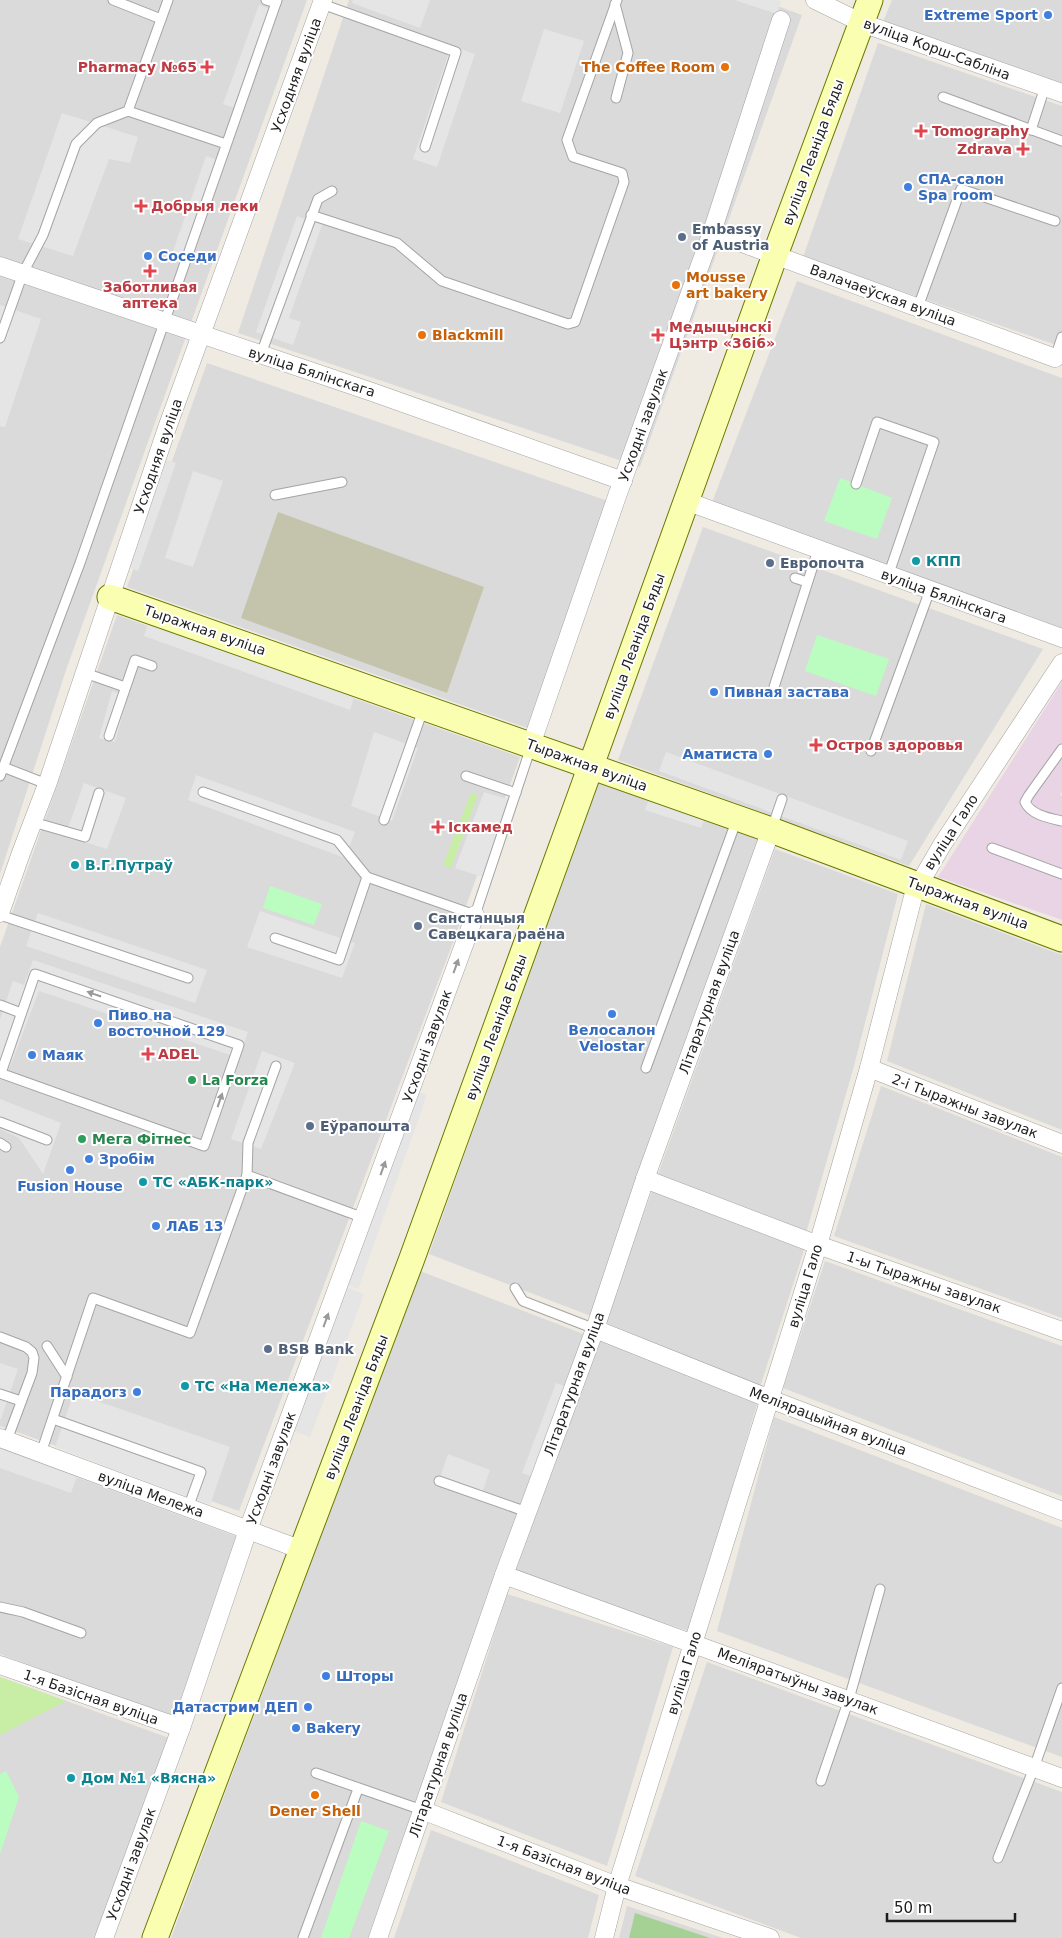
<svg xmlns="http://www.w3.org/2000/svg" width="1062" height="1938" font-family="'DejaVu Sans',sans-serif">
<style>
.residential{fill:#dbdada}
.industrial{fill:#e9d4e5}
.construction{fill:#c4c4ad}
.grass{fill:#c7eea4}
.forest{fill:#a5d294}
.park{fill:#bbfdc1}
.parking{fill:#e5e5e5}
.lines{fill:none;stroke-linecap:round;stroke-linejoin:round}
.lane-casing{stroke:#a4a4a4;stroke-width:11}
.street-casing{stroke:#a4a4a4;stroke-width:19}
.secondary-casing{stroke:#6a7900;stroke-width:27}
.lane{stroke:#fff;stroke-width:9}
.street{stroke:#fff;stroke-width:18}
.secondary{stroke:#fafeb1;stroke-width:25}
.oneway{fill:#999}
.shop-dot{fill:#3f7fe0;stroke:#fff;stroke-width:2}
.health-dot{fill:#e0444e;stroke:#fff;stroke-width:2}
.food-dot{fill:#e8710a;stroke:#fff;stroke-width:2}
.service-dot{fill:#5c6f8a;stroke:#fff;stroke-width:2}
.culture-dot{fill:#0f9aa8;stroke:#fff;stroke-width:2}
.leisure-dot{fill:#2e9e5b;stroke:#fff;stroke-width:2}
.labels{text-anchor:middle;stroke-width:4;stroke-linejoin:round;paint-order:stroke}
.shop-label{font-size:14px;font-weight:bold;fill:#366cbe;stroke:#fff;text-anchor:start}
.street-label{font-size:14px;fill:#1d1d1d;stroke:#fff}
.health-label{font-size:14px;font-weight:bold;fill:#be3a42;stroke:#fff;text-anchor:start}
.food-label{font-size:14px;font-weight:bold;fill:#c56008;stroke:#fff;text-anchor:start}
.service-label{font-size:14px;font-weight:bold;fill:#4e5e75;stroke:#fff;text-anchor:start}
.culture-label{font-size:14px;font-weight:bold;fill:#0d838f;stroke:#fff;text-anchor:start}
.leisure-label{font-size:14px;font-weight:bold;fill:#27864d;stroke:#fff;text-anchor:start}
</style>
<rect width="100%" height="100%" fill="#efebe2"/>
<g class="residential">
<polygon points="0,0 307,0 66,670 0,874"/>
<polygon points="349,0 761,0 802,15 640,467 238,333"/>
<polygon points="892,0 1062,0 1062,87 883,22"/>
<polygon points="878,43 1062,106 1062,347 803,257"/>
<polygon points="797,281 1062,378 1062,629 711,505"/>
<polygon points="207,363 611,502 530,729 127,587"/>
<polygon points="703,527 1043,649 909,866 618,760"/>
<polygon points="117,615 520,757 453,942 239,1511 0,1426 0,947"/>
<polygon points="598,780 758,839 591,1316 429,1254"/>
<polygon points="775,849 898,894 854,1066 806,1233 657,1177"/>
<polygon points="926,904 1062,955 1062,1130 887,1061"/>
<polygon points="881,1086 1062,1157 1062,1318 834,1236"/>
<polygon points="652,1191 805,1247 760,1387 604,1322"/>
<polygon points="825,1261 1062,1346 1062,1496 783,1388"/>
<polygon points="420,1271 586,1335 368,1938 171,1938"/>
<polygon points="598,1339 758,1401 689,1631 511,1574"/>
<polygon points="774,1417 1062,1528 1062,1757 717,1631"/>
<polygon points="0,1449 238,1537 175,1719 0,1654"/>
<polygon points="507,1594 673,1647 607,1866 441,1802"/>
<polygon points="707,1662 1062,1792 1062,1938 801,1938 635,1876"/>
<polygon points="0,1677 172,1739 97,1938 0,1938"/>
<polygon points="431,1830 599,1895 588,1938 394,1938"/>
<polygon points="627,1906 723,1938 619,1938"/>
</g>
<polygon class="industrial" points="1062,682 1062,792 1060,795 1062,796 1062,920 938,877"/>
<polygon class="construction" points="278,512 484,587 447,693 241,618"/>
<g class="grass">
<polygon points="471,793 478,795 451,868 443,865"/>
<polygon points="0,1677 66,1701 0,1735"/>
</g>
<polygon class="forest" points="635,1913 710,1938 629,1938"/>
<g class="park">
<polygon points="840,478 892,498 877,539 824,521"/>
<polygon points="817,635 889,659 876,696 805,671"/>
<polygon points="270,886 322,904 314,925 263,908"/>
<polygon points="6,1771 19,1797 0,1854 0,1774"/>
<polygon points="361,1821 389,1831 349,1938 321,1938"/>
</g>
<g class="parking">
<polygon points="353,0 430,0 420,28 352,3"/>
<polygon points="735,0 778,0 781,1 777,14"/>
<polygon points="259,5 273,10 238,109 223,104"/>
<polygon points="544,29 584,41 560,113 521,101"/>
<polygon points="451,46 475,54 437,167 413,159"/>
<polygon points="62,113 138,137 130,163 109,159 73,256 18,239"/>
<polygon points="206,156 220,161 184,261 171,257"/>
<polygon points="297,216 322,225 289,318 301,322 293,345 256,332"/>
<polygon points="0,305 41,319 5,427 0,426"/>
<polygon points="167,460 176,463 138,571 129,567"/>
<polygon points="193,471 223,481 193,567 165,558"/>
<polygon points="150,618 356,691 350,710 144,636"/>
<polygon points="112,691 128,696 115,742 99,738"/>
<polygon points="374,732 418,748 392,821 351,806"/>
<polygon points="666,752 908,841 901,860 659,771"/>
<polygon points="196,775 355,832 345,858 188,800"/>
<polygon points="84,783 126,798 107,849 65,836"/>
<polygon points="484,792 517,802 488,879 455,868"/>
<polygon points="651,793 707,813 701,828 645,810"/>
<polygon points="260,911 355,943 342,978 247,947"/>
<polygon points="38,913 207,970 195,1003 26,946"/>
<polygon points="33,960 248,1032 239,1058 39,991 10,1067 0,1064 0,1019 13,981 24,985"/>
<polygon points="262,1051 295,1063 261,1149 231,1139"/>
<polygon points="418,1092 427,1095 358,1289 346,1284"/>
<polygon points="0,1099 61,1123 43,1174 19,1138 0,1129"/>
<polygon points="335,1283 364,1294 310,1437 282,1427"/>
<polygon points="0,1363 18,1369 1,1419 0,1419"/>
<polygon points="556,1383 572,1389 539,1479 522,1473"/>
<polygon points="74,1393 230,1447 210,1505 55,1447"/>
<polygon points="0,1446 78,1474 71,1493 0,1468"/>
<polygon points="448,1454 490,1470 481,1496 439,1481"/>
</g>
<g class="lines">
<g class="lane-casing">
<g id="lane">
<polyline points="113,0 161,19"/>
<polyline points="266,0 276,3"/>
<polyline points="322,4 456,52 425,147"/>
<polyline points="615,4 628,53 616,98"/>
<polyline points="943,97 1062,141"/>
<polyline points="128,111 226,144"/>
<polyline points="1031,130 1045,87"/>
<polyline points="311,215 397,243 442,281 568,324 575,322 624,182 622,173 573,157 567,140 617,0"/>
<polyline points="918,307 961,189 1055,221"/>
<polyline points="0,338 23,273 43,235 76,144 97,123 128,111 168,0"/>
<polyline points="261,354 318,199 332,191"/>
<polyline points="1055,358 1062,337"/>
<polyline points="856,484 877,422 934,442 888,576"/>
<polyline points="275,495 342,482"/>
<polyline points="795,578 807,582"/>
<polyline points="85,673 125,687"/>
<polyline points="774,687 818,550"/>
<polyline points="109,736 135,660 152,666"/>
<path d="M1062,749l-33,46 -4,7c6,13 24,16 37,19"/>
<polyline points="871,751 930,590"/>
<polyline points="3,767 39,781 48,782"/>
<polyline points="0,776 80,563 277,0"/>
<polyline points="466,776 516,793"/>
<polyline points="203,792 337,840 367,877 475,915 531,747"/>
<polyline points="384,820 423,710"/>
<polyline points="33,822 85,837 99,793"/>
<polyline points="772,828 782,799"/>
<polyline points="992,848 1062,874"/>
<polyline points="0,915 188,978"/>
<polyline points="275,938 339,960 367,877"/>
<polyline points="0,1005 21,1013"/>
<polyline points="646,1068 737,819"/>
<polyline points="0,1073 204,1146 239,1045 35,974 1,1073"/>
<polyline points="0,1122 47,1140"/>
<polyline points="0,1143 6,1147"/>
<polyline points="247,1175 248,1143 276,1066"/>
<polyline points="515,1288 523,1301 595,1329"/>
<polyline points="0,1337 26,1347 32,1352 34,1358 32,1373 7,1440"/>
<polyline points="47,1346 67,1377"/>
<polyline points="0,1394 21,1401"/>
<polyline points="53,1419 201,1472 188,1508"/>
<polyline points="41,1453 93,1298 190,1333 247,1175 364,1218"/>
<polyline points="439,1481 527,1512"/>
<polyline points="0,1607 23,1612 81,1633"/>
<polyline points="316,1773 422,1810"/>
<polyline points="821,1781 849,1699 880,1589"/>
<polyline points="998,1858 1034,1768 1062,1688"/>
<polyline points="303,1938 358,1789"/>
</g>
</g>
<g class="street-casing">
<g id="street">
<polyline points="815,0 862,23 1062,93"/>
<polyline points="712,232 1055,358"/>
<polyline points="0,266 372,392 623,481"/>
<polyline points="686,501 1062,638"/>
<polyline points="531,745 616,499 712,232 781,20"/>
<polyline points="0,913 21,853 48,782 167,428 323,0"/>
<polyline points="869,1068 1062,1144"/>
<polyline points="645,1179 818,1245 1062,1331"/>
<polyline points="595,1329 770,1399 1062,1511"/>
<polyline points="0,1438 302,1550"/>
<polyline points="504,1575 1062,1778"/>
<polyline points="0,1665 181,1728"/>
<polyline points="422,1810 617,1886 770,1938"/>
<polyline points="104,1938 181,1728 248,1530 475,915"/>
<polyline points="378,1938 504,1575 595,1329 645,1179 771,830"/>
<polyline points="604,1938 617,1886 818,1245 869,1068 914,893 942,845 1062,663"/>
</g>
</g>
<g class="secondary-casing">
<g id="secondary">
<polyline points="110,597 771,830 1062,939"/>
<polyline points="155,1938 411,1261 580,796 775,255 870,0"/>
</g>
</g>
<use href="#lane" class="lane"/>
<use href="#street" class="street"/>
<use href="#secondary" class="secondary"/>
</g>
<defs><path id="oneway-solid" d="M-6-.8H1V-3.2L6.5 0L1 3.2V.8H-6Z" transform="scale(1.25)"/></defs>
<g class="oneway">
<use href="#oneway-solid" transform="translate(456 966) rotate(-70)"/>
<use href="#oneway-solid" transform="translate(94 994) rotate(-161)"/>
<use href="#oneway-solid" transform="translate(220 1100) rotate(-71)"/>
<use href="#oneway-solid" transform="translate(383 1168) rotate(-70)"/>
<use href="#oneway-solid" transform="translate(326 1320) rotate(-70)"/>
</g>
<g class="shop-dot">
<circle cx="1048" cy="15" r="5"/>
<circle cx="908" cy="187" r="5"/>
<circle cx="148" cy="256" r="5"/>
<circle cx="714" cy="692" r="5"/>
<circle cx="768" cy="754" r="5"/>
<circle cx="612" cy="1014" r="5"/>
<circle cx="98" cy="1023" r="5"/>
<circle cx="32" cy="1055" r="5"/>
<circle cx="89" cy="1159" r="5"/>
<circle cx="70" cy="1170" r="5"/>
<circle cx="156" cy="1226" r="5"/>
<circle cx="137" cy="1392" r="5"/>
<circle cx="326" cy="1676" r="5"/>
<circle cx="308" cy="1707" r="5"/>
<circle cx="296" cy="1728" r="5"/>
</g>
<g class="health-dot">
<path d="M204.5 59.5h5v5h5v5h-5v5h-5v-5h-5v-5h5z"/>
<path d="M918.5 123.5h5v5h5v5h-5v5h-5v-5h-5v-5h5z"/>
<path d="M1020.5 141.5h5v5h5v5h-5v5h-5v-5h-5v-5h5z"/>
<path d="M138.5 198.5h5v5h5v5h-5v5h-5v-5h-5v-5h5z"/>
<path d="M147.5 263.5h5v5h5v5h-5v5h-5v-5h-5v-5h5z"/>
<path d="M655.5 327.5h5v5h5v5h-5v5h-5v-5h-5v-5h5z"/>
<path d="M813.5 737.5h5v5h5v5h-5v5h-5v-5h-5v-5h5z"/>
<path d="M435.5 819.5h5v5h5v5h-5v5h-5v-5h-5v-5h5z"/>
<path d="M145.5 1046.5h5v5h5v5h-5v5h-5v-5h-5v-5h5z"/>
</g>
<g class="food-dot">
<circle cx="725" cy="67" r="5"/>
<circle cx="676" cy="285" r="5"/>
<circle cx="422" cy="335" r="5"/>
<circle cx="315" cy="1795" r="5"/>
</g>
<g class="service-dot">
<circle cx="682" cy="237" r="5"/>
<circle cx="770" cy="563" r="5"/>
<circle cx="418" cy="926" r="5"/>
<circle cx="310" cy="1126" r="5"/>
<circle cx="268" cy="1349" r="5"/>
</g>
<g class="culture-dot">
<circle cx="916" cy="561" r="5"/>
<circle cx="75" cy="865" r="5"/>
<circle cx="143" cy="1182" r="5"/>
<circle cx="185" cy="1386" r="5"/>
<circle cx="71" cy="1778" r="5"/>
</g>
<g class="leisure-dot">
<circle cx="192" cy="1080" r="5"/>
<circle cx="82" cy="1139" r="5"/>
</g>
<g class="labels">
<g class="shop-label">
<text x="1038" y="20" text-anchor="end">Extreme Sport</text>
<text x="918" y="184">СПА-салон<tspan x="918" dy="16">Spa room</tspan></text>
<text x="158" y="261">Соседи</text>
<text x="724" y="697">Пивная застава</text>
<text x="758" y="759" text-anchor="end">Аматиста</text>
<text x="108" y="1020">Пиво на<tspan x="108" dy="16">восточной 129</tspan></text>
<text x="612" y="1035" text-anchor="middle">Велосалон<tspan x="612" dy="16">Velostar</tspan></text>
<text x="42" y="1060">Маяк</text>
<text x="99" y="1164">Зробім</text>
<text x="70" y="1191" text-anchor="middle">Fusion House</text>
<text x="166" y="1231">ЛАБ 13</text>
<text x="127" y="1397" text-anchor="end">Парадогз</text>
<text x="336" y="1681">Шторы</text>
<text x="298" y="1712" text-anchor="end">Датастрим ДЕП</text>
<text x="306" y="1733">Bakery</text>
</g>
<g class="street-label">
<text transform="translate(937 49) rotate(20)" y="5">вуліца Корш-Сабліна</text>
<text transform="translate(296 75) rotate(-70)" y="5">Усходняя вуліца</text>
<text transform="translate(813 152) rotate(-70)" y="5">вуліца Леаніда Бяды</text>
<text transform="translate(883 295) rotate(20)" y="5">Валачаеўская вуліца</text>
<text transform="translate(312 372) rotate(18)" y="5">вуліца Бялінскага</text>
<text transform="translate(643 425) rotate(-70)" y="5">Усходні завулак</text>
<text transform="translate(158 456) rotate(-71)" y="5">Усходняя вуліца</text>
<text transform="translate(944 596) rotate(20)" y="5">вуліца Бялінскага</text>
<text transform="translate(205 630) rotate(19)" y="5">Тыражная вуліца</text>
<text transform="translate(634 646) rotate(-70)" y="5">вуліца Леаніда Бяды</text>
<text transform="translate(587 765) rotate(20)" y="5">Тыражная вуліца</text>
<text transform="translate(951 832) rotate(-57)" y="5">вуліца Гало</text>
<text transform="translate(968 903) rotate(20)" y="5">Тыражная вуліца</text>
<text transform="translate(709 1002) rotate(-70)" y="5">Літаратурная вуліца</text>
<text transform="translate(496 1027) rotate(-70)" y="5">вуліца Леаніда Бяды</text>
<text transform="translate(427 1046) rotate(-70)" y="5">Усходні завулак</text>
<text transform="translate(965 1106) rotate(21)" y="5">2-і Тыражны завулак</text>
<text transform="translate(924 1282) rotate(19)" y="5">1-ы Тыражны завулак</text>
<text transform="translate(805 1286) rotate(-73)" y="5">вуліца Гало</text>
<text transform="translate(574 1384) rotate(-70)" y="5">Літаратурная вуліца</text>
<text transform="translate(356 1407) rotate(-69)" y="5">вуліца Леаніда Бяды</text>
<text transform="translate(828 1421) rotate(21)" y="5">Меліярацыйная вуліца</text>
<text transform="translate(271 1468) rotate(-70)" y="5">Усходні завулак</text>
<text transform="translate(151 1494) rotate(20)" y="5">вуліца Мележа</text>
<text transform="translate(684 1673) rotate(-73)" y="5">вуліца Гало</text>
<text transform="translate(798 1681) rotate(20)" y="5">Меліяратыўны завулак</text>
<text transform="translate(91 1697) rotate(19)" y="5">1-я Базісная вуліца</text>
<text transform="translate(438 1765) rotate(-71)" y="5">Літаратурная вуліца</text>
<text transform="translate(131 1864) rotate(-70)" y="5">Усходні завулак</text>
<text transform="translate(564 1865) rotate(21)" y="5">1-я Базісная вуліца</text>
</g>
<g class="health-label">
<text x="197" y="72" text-anchor="end">Pharmacy №65</text>
<text x="932" y="136">Tomography</text>
<text x="1012" y="154" text-anchor="end">Zdrava</text>
<text x="151" y="211">Добрыя леки</text>
<text x="150" y="292" text-anchor="middle">Заботливая<tspan x="150" dy="16">аптека</tspan></text>
<text x="669" y="332">Медыцынскі<tspan x="669" dy="16">Цэнтр «36і6»</tspan></text>
<text x="826" y="750">Остров здоровья</text>
<text x="448" y="832">Іскамед</text>
<text x="158" y="1059">ADEL</text>
</g>
<g class="food-label">
<text x="715" y="72" text-anchor="end">The Coffee Room</text>
<text x="686" y="282">Mousse<tspan x="686" dy="16">art bakery</tspan></text>
<text x="432" y="340">Blackmill</text>
<text x="315" y="1816" text-anchor="middle">Dener Shell</text>
</g>
<g class="service-label">
<text x="692" y="234">Embassy<tspan x="692" dy="16">of Austria</tspan></text>
<text x="780" y="568">Европочта</text>
<text x="428" y="923">Санстанцыя<tspan x="428" dy="16">Савецкага раёна</tspan></text>
<text x="320" y="1131">Еўрапошта</text>
<text x="278" y="1354">BSB Bank</text>
</g>
<g class="culture-label">
<text x="926" y="566">КПП</text>
<text x="85" y="870">В.Г.Путраў</text>
<text x="153" y="1187">ТС «АБК-парк»</text>
<text x="195" y="1391">ТС «На Мележа»</text>
<text x="81" y="1783">Дом №1 «Вясна»</text>
</g>
<g class="leisure-label">
<text x="202" y="1085">La Forza</text>
<text x="92" y="1144">Мега Фітнес</text>
</g>
</g>
<path d="M887 1913v8h128v-8" fill="none" stroke="#1d1d1d" stroke-width="2.5"/>
<text x="894" y="1913" font-size="15" fill="#1d1d1d" stroke="#ffffff" stroke-width="4" paint-order="stroke">50 m</text>
</svg>
